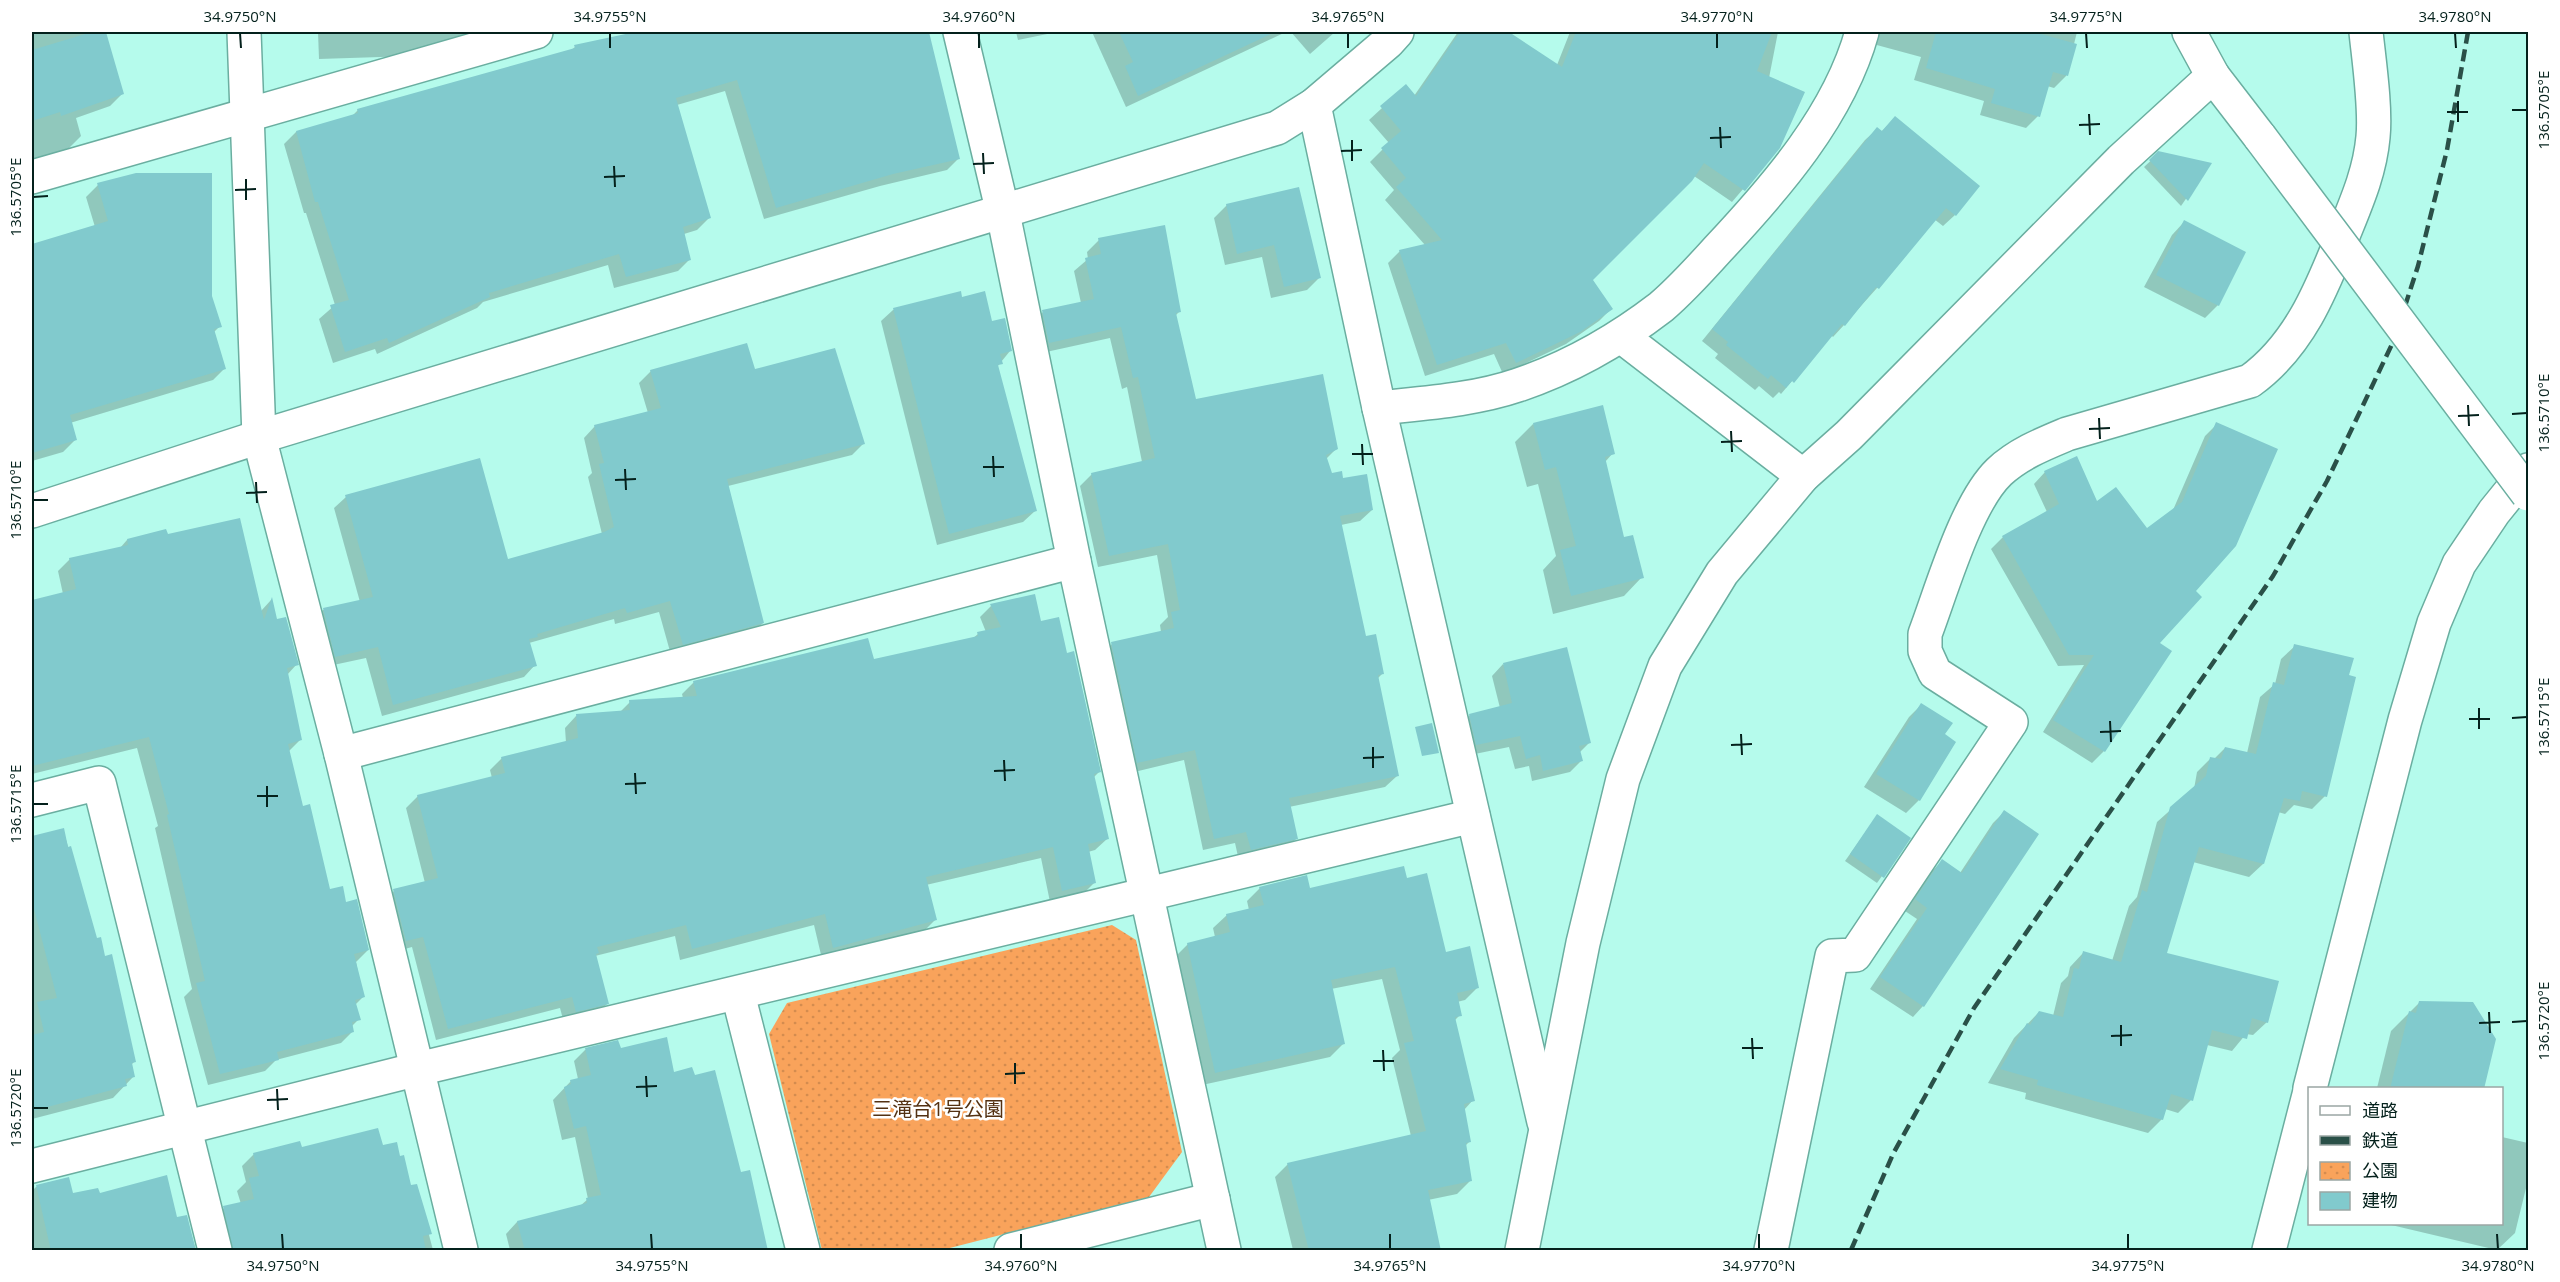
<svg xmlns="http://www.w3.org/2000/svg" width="2560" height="1282" font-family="'Open Sans','Noto Sans JP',sans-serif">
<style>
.park{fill:url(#park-dots)}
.shadow{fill:#0003}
.building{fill:#81cacd}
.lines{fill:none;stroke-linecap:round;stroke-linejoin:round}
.minor-casing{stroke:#6aaea0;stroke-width:36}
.minor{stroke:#fff;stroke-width:33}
.rail{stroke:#2a5048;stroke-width:4.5;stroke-dasharray:12 6;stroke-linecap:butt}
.minor-bridge-casing{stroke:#6aaea0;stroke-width:36;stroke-linecap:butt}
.minor-bridge{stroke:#fff;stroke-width:33}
.ticks{fill:none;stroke:#04211c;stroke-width:2}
.labels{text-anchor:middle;stroke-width:5;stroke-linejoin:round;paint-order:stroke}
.park-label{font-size:20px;fill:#543112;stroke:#fff}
.neatline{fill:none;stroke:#04211c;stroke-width:2}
.ticks-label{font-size:15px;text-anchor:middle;fill:#04211c}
</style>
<defs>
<pattern id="park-dots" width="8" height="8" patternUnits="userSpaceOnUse" patternTransform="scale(1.5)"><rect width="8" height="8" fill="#f9a35b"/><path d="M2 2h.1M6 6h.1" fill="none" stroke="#d48c4f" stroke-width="1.8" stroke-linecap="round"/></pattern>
</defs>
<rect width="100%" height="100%" fill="#b5fbec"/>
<polygon class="park" points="1112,925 1136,940 1182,1152 1149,1197 942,1250 822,1250 769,1034 787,1003"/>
<g class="shadow">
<polygon points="32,32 104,32 122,94 110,106 76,118 81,136 69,148 32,160"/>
<polygon points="318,32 470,32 459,43 412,56 319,59"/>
<polygon points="642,32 672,32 674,38 697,32 927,32 959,158 947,170 880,186 764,219 725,91 677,105 709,218 697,230 684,234 690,259 678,271 614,288 608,265 483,302 477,308 377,354 375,349 333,363 319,319 335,305 306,213 304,213 284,144 296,132 351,117 358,110 570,51 575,47"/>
<polygon points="1016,32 1057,32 1018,40"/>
<polygon points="1092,32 1286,32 1126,107"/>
<polygon points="1291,32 1335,32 1310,54"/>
<polygon points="1458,32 1506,32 1557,65 1570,32 1778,32 1769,78 1779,147 1732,202 1694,176 1591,280 1611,309 1599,321 1566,344 1503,374 1494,354 1425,376 1388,263 1400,251 1425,245 1385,200 1394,190 1370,162 1389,143 1369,120 1406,86 1414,96"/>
<polygon points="1877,32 2077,32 2066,76 2054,88 2047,86 2038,116 2026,128 1980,115 1984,101 1914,80 1921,57 1873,44"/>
<polygon points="1895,118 1955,215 1943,226 1934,219 1877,288 1844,325 1833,337 1831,335 1781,394 1779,392 1773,398 1759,386 1755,390 1715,358 1718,354 1702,341 1865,140 1877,129 1881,132"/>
<polygon points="2159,153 2210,164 2181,206 2144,167"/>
<polygon points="98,185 210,297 220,326 213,333 225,368 213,380 70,423 75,440 63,452 32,461 32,246 95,227 86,197"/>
<polygon points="1227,205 1319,278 1307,290 1271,298 1262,257 1225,265 1214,218"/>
<polygon points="2184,222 2244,253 2218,305 2205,318 2144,287 2172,235"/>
<polygon points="1099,240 1179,312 1175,316 1195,400 1336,449 1326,459 1331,475 1342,480 1372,510 1360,521 1341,525 1364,638 1383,673 1378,678 1397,776 1385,787 1289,807 1297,838 1285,850 1239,861 1235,843 1203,850 1184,760 1126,774 1100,656 1112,644 1161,632 1160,625 1168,617 1157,555 1098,567 1080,486 1092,474 1142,462 1127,387 1122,389 1110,338 1037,354 1031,324 1043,312 1081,303 1074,271 1088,259 1087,252"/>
<polygon points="960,293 961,299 991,323 1010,351 997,367 1035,511 1023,522 937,545 881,321 893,310"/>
<polygon points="651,371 754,371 863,444 852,455 728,486 763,623 751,634 671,655 659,612 615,624 614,619 529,643 535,665 524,677 382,716 366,658 324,667 312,621 323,610 360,602 334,508 346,497 507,561 602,534 588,477 592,473 584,438 595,426 648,413 639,383"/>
<polygon points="1533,424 1613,453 1605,462 1623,538 1642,577 1624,596 1553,614 1543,570 1556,556 1538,484 1527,487 1515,442"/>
<polygon points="2217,424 2193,592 2158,643 2170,651 2104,751 2092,763 2043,732 2084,665 2058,666 1991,549 2003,537 2047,512 2034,484 2045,472 2147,530 2173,510 2205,436"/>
<polygon points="166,536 261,611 271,600 276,621 297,664 287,675 300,740 288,752 302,807 329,891 345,903 368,950 356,962 363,997 355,1005 359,1019 351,1027 353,1031 341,1043 276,1060 265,1071 208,1085 184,997 192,989 155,828 158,826 137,748 32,774 32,602 63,594 58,571 70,559 120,548 127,540"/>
<polygon points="991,606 1040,623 1099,772 1093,778 1107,839 1095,850 1088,852 1095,882 1083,894 1050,902 1041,858 926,885 935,920 923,932 822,959 814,925 680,960 675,936 595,956 607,1004 595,1015 564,1023 560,1008 436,1040 412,947 394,952 382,903 394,891 425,883 406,808 418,796 492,778 490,770 502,758 566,743 565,728 576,716 619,713 630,702 683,698 682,694 694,682 873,661 972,639 978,634 986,632 980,617"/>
<polygon points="2295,646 2325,796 2312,809 2294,805 2285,814 2278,812 2263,864 2249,877 2193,862 2165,954 2267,1022 2253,1035 2246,1034 2232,1051 2207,1045 2191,1100 2178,1113 2165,1109 2162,1119 2148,1133 2025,1099 2026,1093 1988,1083 2014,1038 2039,1012 2053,1016 2061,983 2068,976 2070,967 2083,953 2112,961 2129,906 2137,897 2157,822 2194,789 2197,772 2211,758 2214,759 2225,748 2247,753 2260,697 2275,684 2281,659"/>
<polygon points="1503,664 1589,743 1579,753 1581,761 1570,772 1532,781 1529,766 1515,769 1509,747 1465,756 1458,727 1470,715 1500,708 1492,676"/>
<polygon points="1921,705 1943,735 1954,742 1919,800 1906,813 1864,787 1909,717"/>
<polygon points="2004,812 1923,1006 1913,1017 1870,989 1917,919 1905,911 1932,871 1942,861 1960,873 1993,823"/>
<polygon points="1877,816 1909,838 1877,883 1845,861"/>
<polygon points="63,830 134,1062 131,1065 133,1077 113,1098 32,1119 32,837"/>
<polygon points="1406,880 1445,954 1478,987 1465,1000 1457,1002 1460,1015 1454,1021 1473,1100 1464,1110 1470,1141 1465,1146 1470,1181 1457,1194 1428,1200 1439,1250 1293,1250 1275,1177 1288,1164 1411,1136 1392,1058 1400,1050 1382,979 1331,989 1343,1044 1330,1057 1202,1085 1175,957 1188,944 1215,937 1213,928 1227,915 1249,910 1247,901 1260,888 1309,890"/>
<polygon points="2419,1003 2483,1088 2377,1088 2391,1031"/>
<polygon points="585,1050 620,1050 673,1074 740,1174 766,1250 510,1250 506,1234 517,1222 580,1206 588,1199 575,1137 562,1140 553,1100 571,1081 578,1079 574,1061"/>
<polygon points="2502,1137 2528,1143 2528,1180 2515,1233 2497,1250 2387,1224 2502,1224"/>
<polygon points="382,1147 399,1158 410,1187 416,1186 433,1250 219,1250 212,1220 224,1208 241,1204 237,1191 246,1182 242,1166 254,1154 300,1149"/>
<polygon points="68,1179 72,1195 99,1195 176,1219 186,1217 196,1250 32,1250 32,1191 36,1187"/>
</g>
<g class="building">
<polygon points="92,32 106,32 124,94 61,116 60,112 32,121 32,50"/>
<polygon points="635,32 929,32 960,159 893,174 776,208 737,80 676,98 711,218 683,227 691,260 626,277 619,254 489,293 490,297 389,343 387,338 345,352 330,305 349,300 318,202 315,202 296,131 358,113 357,109 575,48 574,45"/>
<polygon points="1119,32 1275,32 1138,96 1125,66 1133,62"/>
<polygon points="1460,32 1509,32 1562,67 1576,32 1772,32 1757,71 1805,92 1780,148 1745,191 1704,163 1692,181 1593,280 1613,309 1580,332 1516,363 1506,343 1437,365 1399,250 1442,240 1396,187 1406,178 1381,148 1401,131 1380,106 1406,84 1416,96"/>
<polygon points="1936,32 2034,32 2077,44 2068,76 2053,72 2040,117 1991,103 1995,89 1926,68"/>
<polygon points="1895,116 1980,186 1956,216 1946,208 1879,289 1876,287 1845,326 1842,324 1794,383 1792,381 1786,388 1771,375 1768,379 1726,345 1728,342 1712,329 1877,127 1882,131"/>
<polygon points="2158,151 2212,163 2188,201 2149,160"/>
<polygon points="136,173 212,173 212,296 222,327 214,329 226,369 70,415 77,440 32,453 32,244 108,221 97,183"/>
<polygon points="1299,187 1321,278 1284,287 1274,245 1237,254 1226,204"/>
<polygon points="2184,220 2246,252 2219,306 2156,275"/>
<polygon points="1165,225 1181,312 1176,313 1196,399 1323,374 1338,449 1326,455 1332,473 1342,471 1343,478 1367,474 1373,510 1340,516 1366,636 1376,634 1384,674 1378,675 1399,776 1289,798 1298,839 1251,850 1246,832 1214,839 1195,750 1137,763 1111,642 1174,628 1171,612 1180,610 1168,544 1109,556 1091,473 1155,458 1138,377 1133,378 1121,327 1049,343 1042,310 1094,299 1085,258 1101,254 1098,238"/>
<polygon points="961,291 962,297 985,291 992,321 1005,318 1012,351 1000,354 1003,364 998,365 1037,511 949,534 893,308"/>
<polygon points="747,343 755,369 835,348 865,444 727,479 764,623 683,645 670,601 627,613 625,608 537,634 538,637 529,639 537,666 393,705 378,647 335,657 323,608 373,597 345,495 480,458 508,559 604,532 614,527 599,464 604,463 594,425 661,408 650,370"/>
<polygon points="1603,405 1615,454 1605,457 1624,537 1633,535 1644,578 1571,596 1560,550 1576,546 1556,467 1545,470 1533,423"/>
<polygon points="2216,422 2278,449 2236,546 2196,591 2202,597 2160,643 2172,651 2105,752 2053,720 2094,655 2069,655 2002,536 2059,504 2044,471 2077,456 2097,501 2116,487 2147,528 2182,502"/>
<polygon points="240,518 264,620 272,597 277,619 286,617 299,665 287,668 302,740 288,744 303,806 310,804 330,889 343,886 346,902 357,899 369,950 354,954 365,997 355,1000 361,1020 352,1022 354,1032 277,1052 279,1060 220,1074 196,983 205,981 167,815 169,814 149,737 32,766 32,600 76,589 69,558 128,545 127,539 166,529 168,534"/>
<polygon points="1035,594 1041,621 1059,617 1067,653 1074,651 1101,772 1094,774 1109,839 1088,844 1096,883 1062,891 1053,847 926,877 937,920 833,948 825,914 692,949 686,925 597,947 599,953 596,954 609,1004 576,1012 572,997 448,1029 423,937 406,941 393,889 438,878 417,795 505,773 501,757 578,738 576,714 630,710 629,700 697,696 693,681 868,638 874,659 978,636 977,632 1001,627 990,604"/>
<polygon points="2294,644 2354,658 2349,675 2356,677 2327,797 2302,791 2300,801 2284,798 2264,864 2199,847 2167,953 2279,981 2268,1023 2252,1018 2247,1039 2212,1030 2193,1101 2171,1094 2163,1120 2037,1085 2038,1080 2000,1069 2027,1023 2030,1025 2039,1011 2063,1017 2074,968 2079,969 2083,951 2121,962 2142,890 2147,892 2170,807 2206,776 2210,757 2221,759 2225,747 2256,754 2273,682 2284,685"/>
<polygon points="1567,647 1591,743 1579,746 1583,761 1543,771 1540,755 1526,759 1520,736 1476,745 1469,714 1512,703 1503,663"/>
<polygon points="1921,703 1953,723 1945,734 1956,742 1920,801 1876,774"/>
<polygon points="1432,723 1439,753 1422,756 1415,727"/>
<polygon points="2004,810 2039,834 1924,1007 1880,977 1927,908 1915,899 1942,859 1962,873"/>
<polygon points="1877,814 1911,838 1884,878 1850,854"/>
<polygon points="64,828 68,847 71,846 97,938 101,937 105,956 112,954 136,1062 132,1063 135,1077 125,1079 127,1086 32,1111 32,1035 44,1032 37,1002 57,998 32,901 32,836"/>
<polygon points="1404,866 1407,878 1427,873 1446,952 1470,946 1479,988 1457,993 1462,1016 1455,1017 1475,1101 1464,1104 1471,1142 1466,1143 1472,1181 1428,1190 1441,1251 1309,1251 1287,1163 1426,1131 1404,1043 1414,1041 1395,967 1331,980 1345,1044 1215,1073 1187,943 1230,932 1226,914 1264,905 1259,887 1307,875 1310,888"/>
<polygon points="2419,1001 2473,1002 2496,1039 2484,1089 2390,1089 2409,1011 2416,1013"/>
<polygon points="667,1037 674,1072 692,1067 695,1075 715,1070 741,1172 750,1170 768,1251 525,1251 517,1221 587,1203 586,1198 601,1195 586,1126 574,1129 564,1087 571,1084 570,1080 591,1075 585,1048 618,1040 621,1048"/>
<polygon points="378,1128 383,1145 397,1142 400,1156 404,1155 411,1185 417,1184 432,1234 423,1236 426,1251 233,1251 223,1206 254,1199 249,1178 259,1176 253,1153 300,1141 302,1147"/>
<polygon points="167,1175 177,1217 187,1215 196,1251 51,1251 36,1185 69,1177 73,1193 98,1188 100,1193"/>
</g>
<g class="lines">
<g class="minor-casing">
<g id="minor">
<polyline points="244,32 259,437 341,754 461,1250"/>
<polyline points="960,32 1003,213 1074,561 1224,1250"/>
<polyline points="2189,32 2213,76 2260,137"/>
<polyline points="1314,105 1379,408 1544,1122"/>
<polyline points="32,177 536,32"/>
<polyline points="1621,336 1803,476"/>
<path d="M1379,408c46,-5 95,-8 139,-23 51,-17 100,-45 143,-78 20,-17 39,-38 57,-58 58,-62 121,-134 144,-217"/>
<polyline points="32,511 259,437 1277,128 1314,105 1388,42 1397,32"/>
<polyline points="341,754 1074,561"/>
<polyline points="32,800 99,783 215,1250"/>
<polyline points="738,994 803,1250"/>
<polyline points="2310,1088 2405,720 2434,623 2459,564 2494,512 2528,470"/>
<polyline points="32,1166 418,1069 1473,816"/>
<polyline points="1011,1250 1213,1199"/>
<polyline points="1522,1250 1583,943 1623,779 1665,666 1722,573 1803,476 1849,435 2121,160 2213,76"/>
<path d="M1771,1250l61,-294 23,-1 156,-233 -76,-49 -10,-22v-17c17,-45 41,-130 74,-162 19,-18 44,-28 68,-38l183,-53c50,-36 72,-93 94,-148 13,-32 26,-62 29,-96 3,-29 -4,-76 -7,-105"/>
<polyline points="2269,1250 2310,1091"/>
</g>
</g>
<use href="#minor" class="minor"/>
<polyline class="rail" points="1851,1250 1893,1154 1974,1008 2273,576 2327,481 2394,340 2418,266 2447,150 2468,32"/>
<g class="minor-bridge-casing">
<polyline id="minor-bridge" points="2260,137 2528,494"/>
</g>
<use href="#minor-bridge" class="minor-bridge"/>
</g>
<path class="ticks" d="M240,33l1,15M610,33v15M979,33v15M1348,33v15M1717,33v15M2086,33l1,15M2455,33l1,15M2458,101v21M2512,110h15M2447,112h21M2089,114l1,21M2079,125l21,-1M1720,127l1,21M1710,138l21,-1M1352,140v21M1341,151l21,-1M983,153l1,21M973,164l21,-1M614,166l1,21M604,177l21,-1M246,179v21M235,190l21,-1M33,197l15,-1M2468,405l1,21M2512,414l15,-1M2458,416l21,-1M2099,418l1,21M2089,429l21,-1M1731,431l1,21M1721,442l21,-1M1362,444l1,21M1352,454h21M993,456l1,21M983,467h21M625,469l1,21M615,480l21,-1M256,482l1,21M246,493l21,-1M33,500h15M2479,708v21M2512,718l15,-1M2469,719h21M2110,721l1,21M2100,732l21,-1M1741,734l1,21M1731,745l21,-1M1373,747v21M1363,758l21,-1M1004,760l1,21M994,771l21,-1M635,773l1,21M625,784l21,-1M267,786v21M257,796h21M33,804h15M2489,1012l1,21M2512,1022l15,-1M2479,1023l21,-1M2121,1025v21M2111,1036l21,-1M1752,1038l1,21M1742,1048h21M1383,1050l1,21M1373,1061h21M1015,1063v21M1005,1074l20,-1M646,1076l1,21M636,1087l21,-1M277,1089l1,21M267,1100l21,-1M33,1108h15M282,1234l1,15M651,1234l1,15M1021,1234v15M1390,1234v15M1759,1234v15M2128,1234v15M2497,1234l1,15"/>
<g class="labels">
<g class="park-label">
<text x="938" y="1116">三滝台1号公園</text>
</g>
</g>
<rect width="2560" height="1282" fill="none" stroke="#ffffff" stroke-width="66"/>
<rect x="2308" y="1087" width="195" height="138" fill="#ffffff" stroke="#9ba6a4" stroke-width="1.5"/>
<rect x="2320" y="1106" width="30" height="9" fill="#ffffff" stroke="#9ba6a4" stroke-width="1.5"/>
<text x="2362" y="1117" font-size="18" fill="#04211c">道路</text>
<rect x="2320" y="1136" width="30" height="9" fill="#2a5048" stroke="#9ba6a4" stroke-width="1.5"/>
<text x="2362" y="1147" font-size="18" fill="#04211c">鉄道</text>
<rect x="2320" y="1162" width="30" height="18" fill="url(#park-dots)" stroke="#9ba6a4" stroke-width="1.5"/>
<text x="2362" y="1177" font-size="18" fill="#04211c">公園</text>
<rect x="2320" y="1192" width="30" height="18" fill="#81cacd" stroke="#9ba6a4" stroke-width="1.5"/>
<text x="2362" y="1207" font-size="18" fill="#04211c">建物</text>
<rect x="33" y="33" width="2494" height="1216" class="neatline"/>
<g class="ticks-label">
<text x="240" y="22">34.9750°N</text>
<text x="610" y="22">34.9755°N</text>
<text x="979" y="22">34.9760°N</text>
<text x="1348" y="22">34.9765°N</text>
<text x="1717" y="22">34.9770°N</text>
<text x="2086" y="22">34.9775°N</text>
<text x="2455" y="22">34.9780°N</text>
<text transform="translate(2544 110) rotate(-90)" y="5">136.5705°E</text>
<text transform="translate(16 197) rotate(-90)" y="5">136.5705°E</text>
<text transform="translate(2544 413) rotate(-90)" y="5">136.5710°E</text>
<text transform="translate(16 500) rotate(-90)" y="5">136.5710°E</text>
<text transform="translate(2544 717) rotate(-90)" y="5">136.5715°E</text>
<text transform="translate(16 804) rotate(-90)" y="5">136.5715°E</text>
<text transform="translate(2544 1021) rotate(-90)" y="5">136.5720°E</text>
<text transform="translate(16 1108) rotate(-90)" y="5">136.5720°E</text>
<text x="283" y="1271">34.9750°N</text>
<text x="652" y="1271">34.9755°N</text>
<text x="1021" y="1271">34.9760°N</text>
<text x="1390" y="1271">34.9765°N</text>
<text x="1759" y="1271">34.9770°N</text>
<text x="2128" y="1271">34.9775°N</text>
<text x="2498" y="1271">34.9780°N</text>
</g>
</svg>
